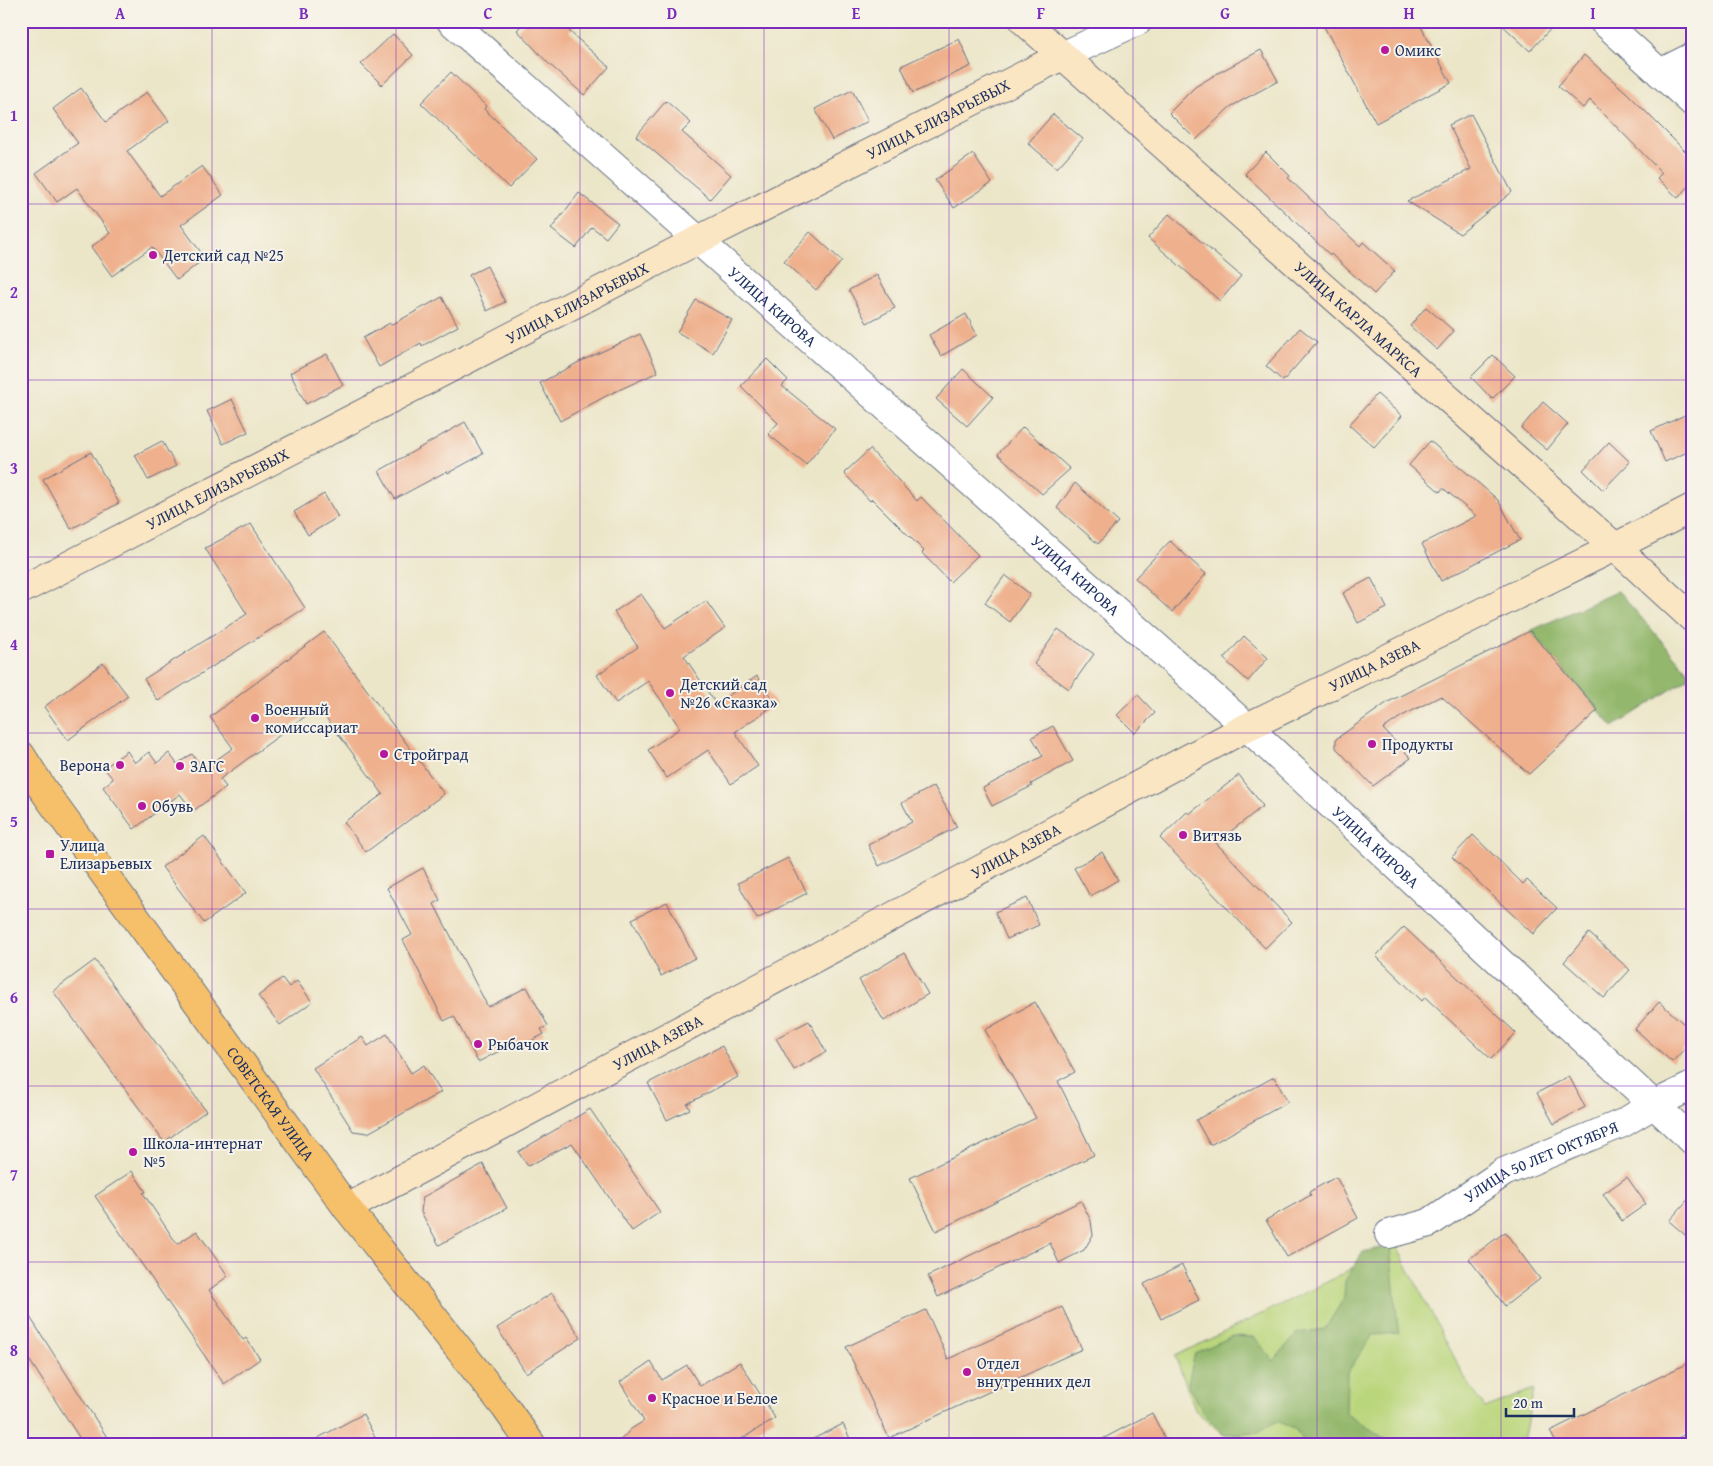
<svg xmlns="http://www.w3.org/2000/svg" width="1713" height="1466" font-family="'Gentium Book Plus',serif">
<style>
.green{fill:#bad67c;stroke:#6a826d}
.forest{fill:#93b76c;stroke:#577365}
.building{fill:#efb08d}
.lines{fill:none;stroke-linecap:round;stroke-linejoin:round}
.street-casing{stroke:#646f83;stroke-width:30}
.secondary-casing{stroke:#646f83;stroke-width:30}
.primary-casing{stroke:#646f83;stroke-width:30}
.street{stroke:#fff;stroke-width:28}
.secondary{stroke:#fbe6c4;stroke-width:28}
.primary{stroke:#f6c06b;stroke-width:28}
.grid{fill:none;stroke:#7b2cbf;stroke-width:1;stroke-opacity:0.55}
.poi-dot{fill:#b5179e;stroke:#f7f3e8;stroke-width:2}
.labels{text-anchor:middle;stroke-width:4;stroke-linejoin:round;paint-order:stroke}
.poi-label{font-size:16px;fill:#1b2f5e;stroke:#f7f3e8;text-anchor:start}
.street-label{font-size:16px;fill:#1b2f5e;stroke:#f7f3e8}
.neatline{fill:none;stroke:#7b2cbf;stroke-width:2}
.grid-label{font-size:16px;text-anchor:middle;font-weight:bold;fill:#7b2cbf}
</style>
<rect width="100%" height="100%" fill="#f7f3e8"/>
<filter id="ink" filterUnits="userSpaceOnUse"><feTurbulence type="fractalNoise" baseFrequency=".02" numOctaves="2"/><feDisplacementMap in="SourceGraphic" scale="10" xChannelSelector="R" yChannelSelector="G"/><feConvolveMatrix kernelMatrix="1 2 1 2 8 2 1 2 1" color-interpolation-filters="sRGB"/></filter>
<filter id="wash" filterUnits="userSpaceOnUse"><feTurbulence type="fractalNoise" baseFrequency=".0096" numOctaves="4" result="noise"/><feDisplacementMap in="SourceGraphic" scale="20" xChannelSelector="R" yChannelSelector="G"/><feGaussianBlur stdDeviation="1.12" result="paint"/><feColorMatrix in="noise" values="0 0 0 0 0 0 0 0 0 0 0 0 0 0 0 0 0 1.4 0 .05"/><feComposite in="paint" operator="in"/></filter>
<g filter="url(#wash)">
<rect width="100%" height="100%" fill="#ece6c9"/>
<polygon class="green" points="1395,1243 1465,1378 1485,1408 1534,1389 1522,1445 1234,1444 1196,1411 1175,1356 1331,1280"/>
<g class="forest">
<polygon points="1618,591 1692,676 1613,727 1530,631"/>
<polygon points="1390,1246 1398,1329 1399,1333 1373,1335 1347,1373 1346,1413 1390,1442 1407,1445 1306,1445 1296,1430 1277,1421 1258,1432 1224,1434 1203,1412 1188,1383 1195,1353 1233,1336 1254,1337 1274,1361 1297,1333 1325,1329 1344,1298 1345,1281 1363,1252"/>
</g>
<g id="blocks">
<g class="building">
<polygon points="526,21 579,21 569,31 609,67 584,95 548,63 517,30"/>
<polygon points="1321,21 1418,21 1451,83 1376,123"/>
<polygon points="1498,21 1558,21 1530,51"/>
<polygon points="393,34 413,55 382,85 361,64"/>
<polygon points="959,39 971,66 913,93 901,66"/>
<polygon points="1261,50 1278,81 1230,107 1196,140 1169,113 1195,87 1218,73"/>
<polygon points="1584,55 1627,93 1692,158 1692,183 1678,198 1657,178 1662,173 1590,100 1583,108 1558,86"/>
<polygon points="451,72 486,106 484,109 537,159 509,188 421,103"/>
<polygon points="81,88 106,122 147,92 169,121 127,151 160,196 202,166 223,195 181,225 205,258 177,280 152,247 112,276 91,247 110,233 77,188 57,202 36,173 78,143 53,109"/>
<polygon points="852,90 868,121 832,140 815,109"/>
<polygon points="666,101 691,123 682,132 731,175 710,199 636,136"/>
<polygon points="1053,114 1083,139 1057,168 1028,143"/>
<polygon points="1471,114 1512,192 1460,234 1407,201 1471,169 1449,125"/>
<polygon points="1266,152 1290,176 1288,178 1360,246 1363,242 1395,271 1374,294 1331,254 1330,255 1245,174"/>
<polygon points="973,154 992,183 954,208 935,180"/>
<polygon points="579,193 618,223 606,238 592,227 576,248 551,229"/>
<polygon points="1169,214 1241,276 1220,301 1148,238"/>
<polygon points="810,232 842,261 816,290 784,261"/>
<polygon points="487,266 505,302 487,311 469,275"/>
<polygon points="877,275 895,308 867,323 849,290"/>
<polygon points="442,297 458,326 422,346 421,343 379,367 363,338 390,323 391,325"/>
<polygon points="696,300 732,320 713,353 677,332"/>
<polygon points="1426,307 1454,331 1437,350 1410,326"/>
<polygon points="966,314 977,335 941,356 929,335"/>
<polygon points="1300,328 1317,342 1283,381 1266,366"/>
<polygon points="640,334 658,372 608,395 560,421 540,383 579,362"/>
<polygon points="327,354 343,385 306,404 290,373"/>
<polygon points="1493,355 1515,376 1492,399 1471,377"/>
<polygon points="767,359 788,380 782,386 835,429 806,465 768,434 778,423 741,386"/>
<polygon points="963,369 993,397 967,426 936,399"/>
<polygon points="1377,394 1402,416 1374,447 1349,425"/>
<polygon points="232,399 248,432 223,444 207,411"/>
<polygon points="1543,402 1568,424 1547,450 1521,428"/>
<polygon points="1687,414 1692,424 1692,450 1665,462 1651,431"/>
<polygon points="465,422 483,454 448,473 447,471 395,499 379,471"/>
<polygon points="1023,427 1070,469 1042,494 998,454"/>
<polygon points="162,441 176,466 148,480 135,455"/>
<polygon points="1430,441 1498,500 1520,540 1441,581 1422,544 1476,516 1443,488 1440,492 1409,465"/>
<polygon points="1609,442 1630,462 1603,490 1583,470"/>
<polygon points="870,449 917,501 921,497 978,555 950,582 922,553 924,551 872,499 870,501 844,473"/>
<polygon points="91,452 119,503 71,529 43,479"/>
<polygon points="1075,483 1118,522 1098,544 1057,508"/>
<polygon points="324,494 338,517 308,535 294,512"/>
<polygon points="251,524 305,608 158,701 144,679 247,614 205,548"/>
<polygon points="1170,541 1206,574 1172,612 1135,578"/>
<polygon points="1005,575 1030,594 1010,622 985,603"/>
<polygon points="1371,578 1387,608 1358,623 1343,593"/>
<polygon points="641,594 665,628 706,601 725,628 684,656 716,704 757,676 776,704 735,732 758,766 731,784 708,750 667,778 648,750 680,728 648,681 616,703 597,675 638,647 614,612"/>
<polygon points="1058,629 1094,654 1069,689 1034,664"/>
<polygon points="1530,631 1598,710 1529,774 1441,696 1402,716 1383,729 1411,758 1373,786 1336,748 1336,739 1388,702"/>
<polygon points="324,632 444,794 366,852 344,822 383,794 318,707 220,779 226,787 193,811 180,794 134,829 103,787 113,779 104,768 127,751 135,763 149,752 157,763 169,753 177,764 192,754 203,769 233,748 210,717"/>
<polygon points="1244,636 1268,658 1248,681 1224,659"/>
<polygon points="103,663 128,696 68,740 44,707"/>
<polygon points="1138,695 1155,713 1135,733 1117,715"/>
<polygon points="1053,726 1073,761 1031,784 1032,786 992,806 983,788 1043,756 1032,737"/>
<polygon points="1239,775 1263,806 1216,843 1292,922 1265,948 1160,838 1187,812 1189,814"/>
<polygon points="934,786 957,827 879,866 868,845 912,822 902,803"/>
<polygon points="1473,835 1523,884 1527,880 1557,908 1533,934 1452,857"/>
<polygon points="204,836 246,893 204,923 162,867"/>
<polygon points="1102,852 1118,880 1090,896 1074,868"/>
<polygon points="788,858 807,893 757,919 738,883"/>
<polygon points="423,868 440,900 434,904 488,1007 527,987 548,1026 541,1029 544,1034 518,1048 515,1043 478,1062 454,1016 444,1021 403,940 412,935 387,888"/>
<polygon points="1027,898 1039,925 1007,939 995,912"/>
<polygon points="667,902 695,958 661,976 632,919"/>
<polygon points="1404,927 1516,1033 1491,1059 1425,997 1422,1001 1376,956"/>
<polygon points="1589,933 1630,970 1604,998 1564,962"/>
<polygon points="904,953 928,994 884,1021 859,980"/>
<polygon points="95,960 206,1111 164,1142 53,991"/>
<polygon points="282,978 289,987 297,981 312,1002 280,1025 258,996"/>
<polygon points="1035,1002 1075,1072 1058,1081 1094,1155 936,1231 910,1178 1036,1118 985,1030"/>
<polygon points="1659,1002 1692,1031 1692,1041 1672,1062 1635,1029"/>
<polygon points="809,1021 826,1052 794,1070 776,1038"/>
<polygon points="387,1034 411,1073 424,1065 441,1092 368,1133 353,1131 313,1068 362,1037 368,1046"/>
<polygon points="722,1046 738,1077 687,1104 690,1109 667,1120 648,1083"/>
<polygon points="1569,1076 1585,1107 1554,1124 1537,1093"/>
<polygon points="1274,1077 1288,1102 1210,1145 1196,1120"/>
<polygon points="590,1109 660,1212 632,1231 572,1143 528,1166 518,1152"/>
<polygon points="483,1164 507,1208 439,1245 421,1212 423,1197"/>
<polygon points="132,1171 146,1192 143,1193 177,1244 197,1231 228,1276 209,1290 243,1340 246,1338 260,1359 224,1384 95,1196"/>
<polygon points="1336,1177 1358,1218 1287,1257 1266,1220 1311,1195 1309,1192"/>
<polygon points="1627,1177 1646,1204 1622,1221 1603,1194"/>
<polygon points="1692,1195 1692,1241 1669,1221"/>
<polygon points="1081,1201 1091,1221 1093,1235 1084,1250 1059,1263 1050,1243 938,1297 928,1276"/>
<polygon points="1505,1232 1540,1279 1505,1306 1469,1259"/>
<polygon points="1182,1265 1199,1300 1161,1319 1144,1284"/>
<polygon points="552,1293 581,1338 526,1373 497,1328"/>
<polygon points="21,1303 112,1445 84,1445 21,1347"/>
<polygon points="1062,1307 1082,1349 889,1438 846,1347 926,1310 948,1359"/>
<polygon points="1692,1361 1692,1431 1663,1445 1557,1445 1550,1431"/>
<polygon points="651,1362 662,1380 687,1365 700,1386 740,1362 775,1418 732,1445 616,1445 631,1429 644,1421 620,1382"/>
<polygon points="1152,1413 1168,1445 1091,1445"/>
<polygon points="363,1414 379,1445 305,1445"/>
<polygon points="843,1424 853,1445 801,1445"/>
</g>
</g>
</g>
<g filter="url(#ink)">
<use href="#blocks" fill-opacity="0" stroke="#646f83" stroke-width="1"/>
<g class="lines">
<g class="street-casing">
<g id="street">
<path id="s1" d="M451,21l796,706 445,413"/>
<polyline points="1603,21 1692,102"/>
<polyline points="1062,56 1138,21"/>
<polyline points="1660,73 1692,57"/>
<path id="s2" d="M1389,1234l40,-11 75,-51 119,-49 30,-18 39,-19"/>
</g>
</g>
<g class="secondary-casing">
<g id="secondary">
<path id="s3" d="M1024,21l591,526 77,71"/>
<path id="s4" d="M21,590l677,-350 364,-184"/>
<path id="s5" d="M347,1208l900,-481 368,-180 77,-39"/>
</g>
</g>
<g class="primary-casing">
<g id="primary">
<path id="s6" d="M21,755l25,39 301,414 158,199 27,38"/>
</g>
</g>
<use href="#street" class="street"/>
<use href="#secondary" class="secondary"/>
<use href="#primary" class="primary"/>
</g>
</g>
<path class="grid" d="M212,21v1424M396,21v1424M580,21v1424M764,21v1424M949,21v1424M1133,21v1424M1317,21v1424M1501,21v1424M21,204h1671M21,380h1671M21,557h1671M21,733h1671M21,909h1671M21,1086h1671M21,1262h1671"/>
<g class="poi-dot">
<circle cx="1385" cy="50" r="5"/>
<circle cx="153" cy="255" r="5"/>
<circle cx="670" cy="693" r="5"/>
<circle cx="255" cy="718" r="5"/>
<circle cx="1372" cy="744" r="5"/>
<circle cx="384" cy="754" r="5"/>
<circle cx="120" cy="765" r="5"/>
<circle cx="180" cy="766" r="5"/>
<circle cx="142" cy="806" r="5"/>
<circle cx="1183" cy="835" r="5"/>
<rect x="45" y="849" width="10" height="10" rx="2.5"/>
<circle cx="478" cy="1044" r="5"/>
<circle cx="133" cy="1152" r="5"/>
<circle cx="967" cy="1372" r="5"/>
<circle cx="652" cy="1398" r="5"/>
</g>
<g class="labels">
<g class="poi-label">
<text x="1395" y="56">Омикс</text>
<text x="163" y="261">Детский сад №25</text>
<text x="680" y="690">Детский сад<tspan x="680" dy="18">№26 «Сказка»</tspan></text>
<text x="265" y="715">Военный<tspan x="265" dy="18">комиссариат</tspan></text>
<text x="1382" y="750">Продукты</text>
<text x="394" y="760">Стройград</text>
<text x="110" y="771" text-anchor="end">Верона</text>
<text x="190" y="772">ЗАГС</text>
<text x="152" y="812">Обувь</text>
<text x="1193" y="841">Витязь</text>
<text x="60" y="851">Улица<tspan x="60" dy="18">Елизарьевых</tspan></text>
<text x="488" y="1050">Рыбачок</text>
<text x="143" y="1149">Школа-интернат<tspan x="143" dy="18">№5</tspan></text>
<text x="977" y="1369">Отдел<tspan x="977" dy="18">внутренних дел</tspan></text>
<text x="662" y="1404">Красное и Белое</text>
</g>
<g class="street-label">
<text dy="6" stroke="none"><textPath href="#s4" startOffset="1031">УЛИЦА ЕЛИЗАРЬЕВЫХ</textPath></text>
<text dy="6" stroke="none"><textPath href="#s4" startOffset="626">УЛИЦА ЕЛИЗАРЬЕВЫХ</textPath></text>
<text dy="6" stroke="none"><textPath href="#s1" startOffset="430">УЛИЦА КИРОВА</textPath></text>
<text dy="6" stroke="none"><textPath href="#s3" startOffset="448">УЛИЦА КАРЛА МАРКСА</textPath></text>
<text dy="6" stroke="none"><textPath href="#s4" startOffset="221">УЛИЦА ЕЛИЗАРЬЕВЫХ</textPath></text>
<text dy="6" stroke="none"><textPath href="#s1" startOffset="835">УЛИЦА КИРОВА</textPath></text>
<text dy="6" stroke="none"><textPath href="#s5" startOffset="1162">УЛИЦА АЗЕВА</textPath></text>
<text dy="6" stroke="none"><textPath href="#s1" startOffset="1240">УЛИЦА КИРОВА</textPath></text>
<text dy="6" stroke="none"><textPath href="#s5" startOffset="758">УЛИЦА АЗЕВА</textPath></text>
<text dy="6" stroke="none"><textPath href="#s5" startOffset="352">УЛИЦА АЗЕВА</textPath></text>
<text dy="6" stroke="none"><textPath href="#s6" startOffset="429">СОВЕТСКАЯ УЛИЦА</textPath></text>
<text dy="6" stroke="none"><textPath href="#s2" startOffset="170">УЛИЦА 50 ЛЕТ ОКТЯБРЯ</textPath></text>
</g>
</g>
<rect width="1713" height="1466" fill="none" stroke="#f7f3e8" stroke-width="55"/>
<path d="M1506 1408v8h68v-8" fill="none" stroke="#1b2f5e" stroke-width="2.5"/>
<text x="1513" y="1408" font-size="15" fill="#1b2f5e" stroke="#f7f3e8" stroke-width="4" paint-order="stroke">20 m</text>
<rect x="28" y="28" width="1658" height="1410" class="neatline"/>
<g class="grid-label">
<text x="120" y="19">A</text>
<text x="304" y="19">B</text>
<text x="488" y="19">C</text>
<text x="672" y="19">D</text>
<text x="856" y="19">E</text>
<text x="1041" y="19">F</text>
<text x="1225" y="19">G</text>
<text x="1409" y="19">H</text>
<text x="1593" y="19">I</text>
<text x="14" y="121">1</text>
<text x="14" y="298">2</text>
<text x="14" y="474">3</text>
<text x="14" y="650">4</text>
<text x="14" y="827">5</text>
<text x="14" y="1003">6</text>
<text x="14" y="1180">7</text>
<text x="14" y="1356">8</text>
</g>
</svg>
